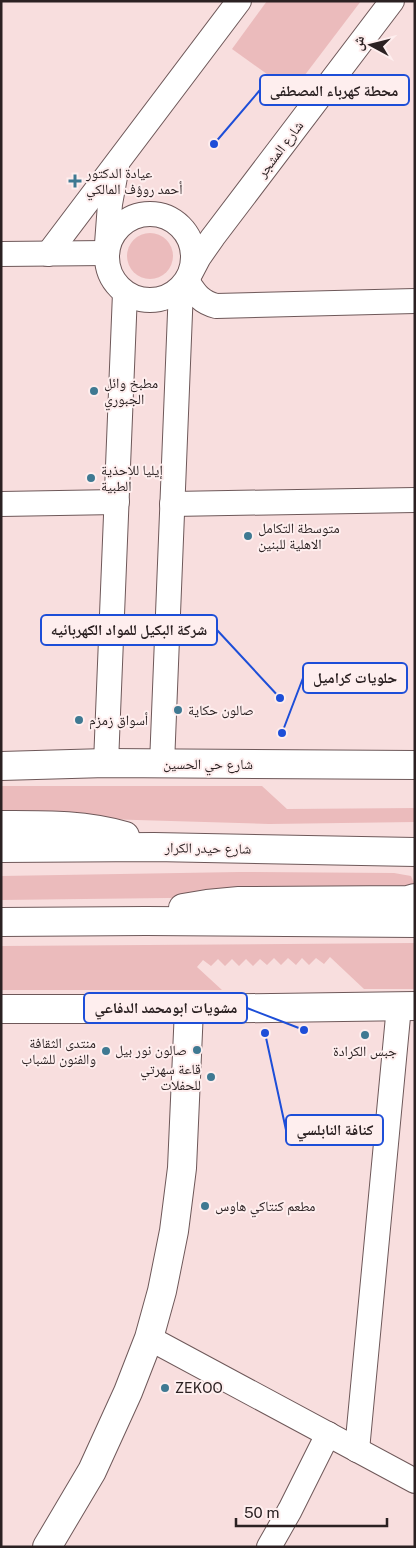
<svg xmlns="http://www.w3.org/2000/svg" width="416" height="1548" font-family="'Public Sans','Noto Naskh Arabic',sans-serif">
<style>
.green{fill:#ebbbbc}
.lines{fill:none;stroke-linecap:round;stroke-linejoin:round}
.minor-casing{stroke:#6e5859;stroke-width:26}
.tertiary-casing{stroke:#6e5859;stroke-width:30}
.secondary-casing{stroke:#6e5859;stroke-width:30}
.trunk-casing{stroke:#6e5859;stroke-width:30}
.minor{stroke:#fff;stroke-width:24}
.tertiary{stroke:#fff;stroke-width:28}
.secondary{stroke:#fff;stroke-width:28}
.trunk{stroke:#fff;stroke-width:28}
.poi-dot{fill:#3f7992;stroke:#feeeee;stroke-width:2}
.labels{text-anchor:middle;stroke-width:4;stroke-linejoin:round;paint-order:stroke}
.street-label{font-size:14px;fill:#2b2122;stroke:#feeeee}
.poi-label{font-size:14px;fill:#2b2122;stroke:#feeeee;text-anchor:start}
.leader{fill:none;stroke:#1d4ed8;stroke-width:2}
.callout-dot{fill:#1d4ed8;stroke:#feeeee;stroke-width:2}
.callout{fill:#feeeee;stroke:#1d4ed8;stroke-width:2}
.callout-label{font-size:15px;text-anchor:middle;font-weight:bold;fill:#2b2122}
</style>
<rect width="100%" height="100%" fill="#f8dede"/>
<g class="green">
<polygon points="267,1 361,1 292,92 232,49"/>
<circle cx="150" cy="256" r="23"/>
<polygon points="1,786 262,786 287,809 415,808 415,822 269,824 1,816"/>
<polygon points="239,872 394,873 411,876 414,883 412,888 250,897 1,900 1,876"/>
<polygon points="415,943 415,989 364,989 330,957 324,964 316,958 309,965 302,958 296,965 288,958 281,965 274,958 267,965 260,959 253,966 246,959 239,966 232,959 225,966 218,959 211,966 203,960 197,967 222,990 1,990 1,946"/>
</g>
<g class="lines">
<g class="minor-casing">
<g id="minor">
<circle cx="150" cy="257" r="43"/>
<polyline points="107,244 110,204 117,166"/>
<polyline points="1,254 107,253"/>
<polyline points="48,254 239,1"/>
<polyline points="189,276 199,257 213,237 392,1"/>
<path d="M187,281c8,12 13,21 29,25l199,-5"/>
<polyline points="1,504 117,502"/>
<polyline points="172,504 415,500"/>
<polyline points="106,763 125,293"/>
<polyline points="162,764 181,288"/>
<polyline points="149,1338 415,1481"/>
<polyline points="357,1450 399,1006"/>
<polyline points="269,1547 290,1510 328,1434"/>
</g>
</g>
<g class="tertiary-casing">
<polyline id="tertiary" points="47,1547 92,1471 128,1392 149,1338 162,1291 174,1231 182,1168 189,1009"/>
</g>
<g class="secondary-casing">
<g id="secondary">
<polyline points="1,766 106,763 415,765"/>
<polyline points="1,1009 189,1009 415,1006"/>
</g>
</g>
<g class="trunk-casing">
<g id="trunk">
<path d="M1,825c42,0 83,-1 124,11"/>
<polyline points="1,848 154,847 415,852"/>
<polyline points="183,908 207,904 239,901 408,900 415,898"/>
<polyline points="1,922 146,921 415,923"/>
</g>
</g>
<use href="#minor" class="minor"/>
<use href="#tertiary" class="tertiary"/>
<use href="#secondary" class="secondary"/>
<use href="#trunk" class="trunk"/>
</g>
<g class="poi-dot">
<path d="M72.5 173.5h5v5h5v5h-5v5h-5v-5h-5v-5h5z"/>
<circle cx="94" cy="391" r="5"/>
<circle cx="91" cy="478" r="5"/>
<circle cx="248" cy="536" r="5"/>
<circle cx="178" cy="710" r="5"/>
<circle cx="79" cy="720" r="5"/>
<circle cx="365" cy="1035" r="5"/>
<circle cx="197" cy="1050" r="5"/>
<circle cx="106" cy="1051" r="5"/>
<circle cx="211" cy="1077" r="5"/>
<circle cx="205" cy="1206" r="5"/>
<circle cx="165" cy="1388" r="5"/>
</g>
<g class="labels">
<g class="street-label">
<text transform="translate(280 149) rotate(-53)" y="5">شارع المشجر</text>
<text x="208" y="769">شارع حي الحسين</text>
<text transform="translate(208 848) rotate(1)" y="5">شارع حيدر الكرار</text>
</g>
<g class="poi-label">
<text x="86" y="178">عيادة الدكتور<tspan x="86" dy="16">أحمد روؤف المالكي</tspan></text>
<text x="104" y="388">مطبخ وائل<tspan x="104" dy="16">الجبوري</tspan></text>
<text x="101" y="475">إيليا للاحذية<tspan x="101" dy="16">الطبية</tspan></text>
<text x="258" y="533">متوسطة التكامل<tspan x="258" dy="16">الاهلية للبنين</tspan></text>
<text x="188" y="715">صالون حكاية</text>
<text x="89" y="725">أسواق زمزم</text>
<text x="96" y="1048" text-anchor="end">منتدى الثقافة<tspan x="96" dy="16">والفنون للشباب</tspan></text>
<text x="187" y="1055" text-anchor="end">صالون نور بيل</text>
<text x="365" y="1056" text-anchor="middle">جبس الكرادة</text>
<text x="201" y="1074" text-anchor="end">قاعة سهرتي<tspan x="201" dy="16">للحفلات</tspan></text>
<text x="215" y="1211">مطعم كنتاكي هاوس</text>
<text x="175" y="1393">ZEKOO</text>
</g>
</g>
<path class="leader" d="M214 144L260 90M280 698L217 630M282 733L303 678M304 1030L247 1008M265 1033L286 1130"/>
<g class="callout-dot">
<circle cx="214" cy="144" r="5"/>
<circle cx="280" cy="698" r="5"/>
<circle cx="282" cy="733" r="5"/>
<circle cx="304" cy="1030" r="5"/>
<circle cx="265" cy="1033" r="5"/>
</g>
<g class="callout">
<rect x="260" y="75" width="149" height="30" rx="5"/>
<rect x="41" y="615" width="176" height="30" rx="5"/>
<rect x="303" y="663" width="104" height="30" rx="5"/>
<rect x="84" y="993" width="163" height="30" rx="5"/>
<rect x="286" y="1115" width="97" height="30" rx="5"/>
</g>
<g class="callout-label">
<text x="334" y="96">محطة كهرباء المصطفى</text>
<text x="129" y="635">شركة البكيل للمواد الكهربائيه</text>
<text x="355" y="683">حلويات كراميل</text>
<text x="166" y="1013">مشويات ابومحمد الدفاعي</text>
<text x="335" y="1135">كنافة النابلسي</text>
</g>
<rect width="416" height="1548" fill="none" stroke="#2b2122" stroke-width="5"/>
<g transform="translate(371 45) rotate(277)" stroke="#feeeee" stroke-width="4" paint-order="stroke">
<path d="M0-4L9 19L0 12L-9 19Z" fill="#2b2122"/>
<text y="-8" font-size="14" font-weight="bold" text-anchor="middle" fill="#2b2122">ش</text>
</g>
<path d="M236 1518v8h151v-8" fill="none" stroke="#2b2122" stroke-width="2.5"/>
<text x="244" y="1518" font-size="15" fill="#2b2122" stroke="#feeeee" stroke-width="4" paint-order="stroke">50 m</text>
</svg>
